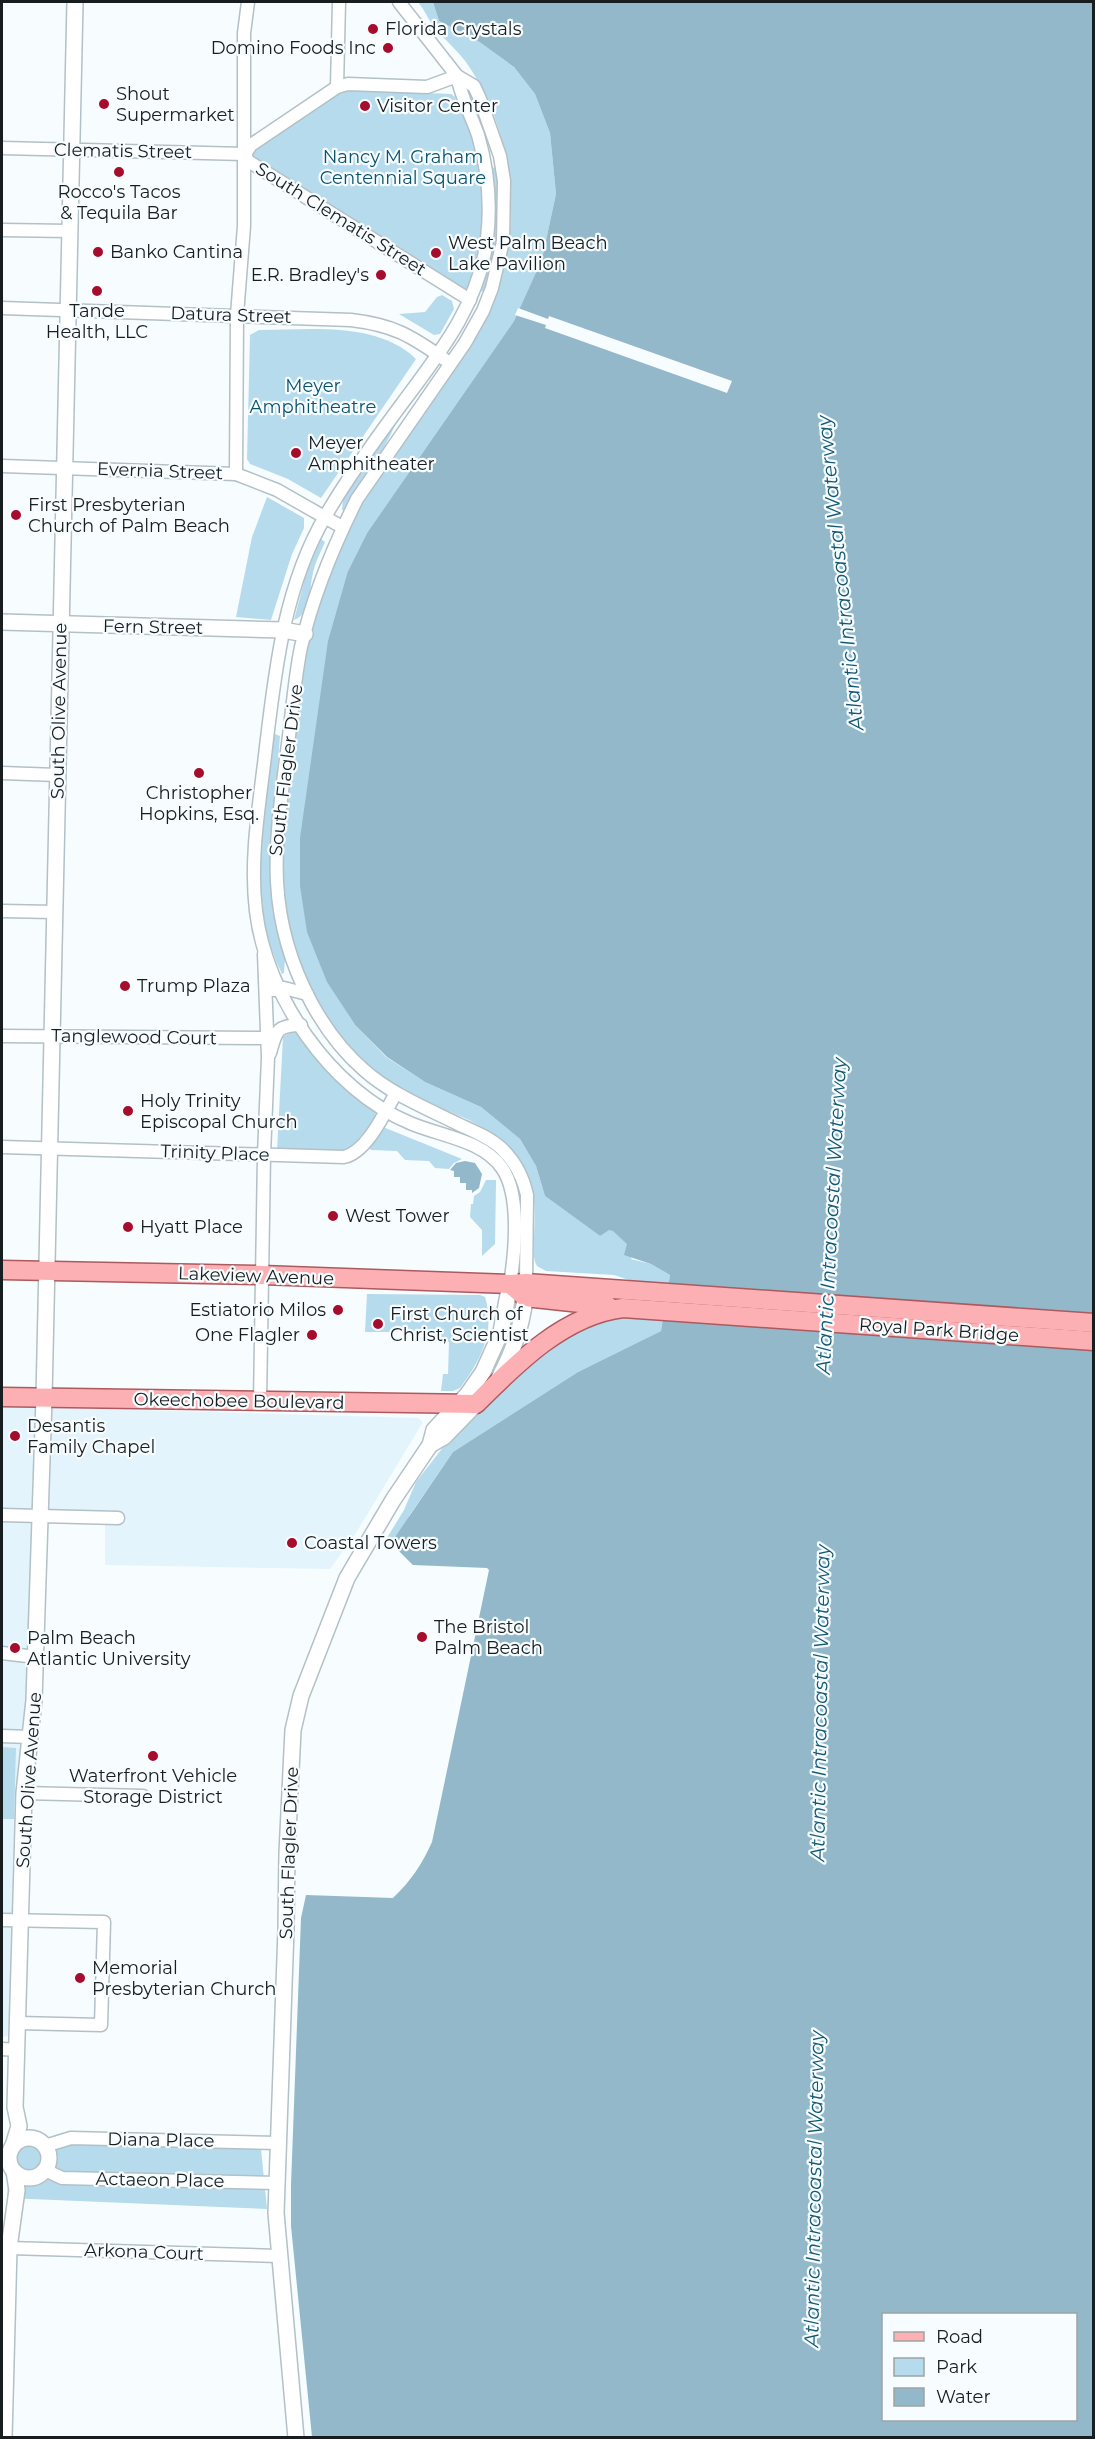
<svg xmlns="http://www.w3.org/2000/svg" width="1095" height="2439" font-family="Montserrat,sans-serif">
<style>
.built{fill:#e3f4fd}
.green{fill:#b6dbed}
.water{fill:#92b8ca;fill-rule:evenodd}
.pier{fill:#f7fcff}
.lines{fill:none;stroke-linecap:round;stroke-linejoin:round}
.minor-casing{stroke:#b3c0c6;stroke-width:15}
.tertiary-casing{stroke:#b3c0c6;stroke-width:18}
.primary-casing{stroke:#ac5a5e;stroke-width:21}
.minor{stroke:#fff;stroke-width:12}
.tertiary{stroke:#fff;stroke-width:15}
.primary{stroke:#fdb0b3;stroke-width:18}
.poi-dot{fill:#a60c2c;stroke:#f7fcff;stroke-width:2}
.labels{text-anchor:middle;stroke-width:4.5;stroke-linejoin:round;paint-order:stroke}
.poi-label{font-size:18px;fill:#181d1f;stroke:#f7fcff;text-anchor:start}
.street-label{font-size:18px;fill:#181d1f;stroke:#f7fcff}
.park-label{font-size:18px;fill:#0a536e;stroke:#f7fcff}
.water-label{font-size:20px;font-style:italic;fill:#125873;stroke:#f7fcff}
</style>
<rect width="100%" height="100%" fill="#f7fcff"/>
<polygon class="built" points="2,1406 418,1418 423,1422 356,1533 330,1569 105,1565 105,1514 33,1523 25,1726 18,1823 8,2036 2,2037"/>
<g class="green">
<path d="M418,2h15l6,19 39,20 36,26 21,27 15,39 6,61 -14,65 -28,62 -147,212 -19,38 8,455 30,31 39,25 56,25 39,32 16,27 9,30 55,40 13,-14 24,20 -6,17 20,5 19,11 -9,56 -83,41 -125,80 -44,64 -1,20 5,29 -22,-22 -6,-2 19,-31 12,-28 32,-41 86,-78 40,-31 15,-8 65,-18 -1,-23 -18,-1 -21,-7 -68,-4 -9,-5c-5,-8 -3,-18 -3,-27 1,-30 3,-57 -16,-82 -24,-34 -77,-46 -113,-66 -18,-10 -35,-24 -50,-39 -34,-36 -59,-83 -69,-131 -9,-50 -1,-100 5,-150 6,-45 9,-91 19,-135 11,-51 33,-101 60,-147 25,-36 50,-72 75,-108 15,-21 30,-41 42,-64 38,-80 30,-179 -19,-252 -10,-15 -25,-26 -36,-41 -5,-7 -8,-15 -14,-22z"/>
<path d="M354,90l97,4c9,5 14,21 18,31 21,60 17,107 -1,167l-216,-135 5,-10 82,-53z"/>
<path d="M497,167c7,49 -1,79 -12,125l-6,-2 12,-122z"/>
<polygon points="442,295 452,301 454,309 440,334 434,335 399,314 425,312 437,297"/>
<path d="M259,330c50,0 118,-9 157,29l-95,139 -33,-19 -38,-15 -3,-5 3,-124z"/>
<path d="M394,422l2,1c-13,31 -34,58 -50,87h-4l1,-10z"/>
<polygon points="267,497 304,518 304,528 292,554 271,620 236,617 252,537"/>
<path d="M321,539l4,3c-4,10 -10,20 -12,31 -4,16 -1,40 -19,47l12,-46z"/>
<path d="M275,734l5,2 -9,113v34l2,31 12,45 -1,14 -2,1c-31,-62 -22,-129 -14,-195 2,-14 1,-33 7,-45z"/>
<polygon points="292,1031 297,1031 346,1089 375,1112 377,1117 359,1144 343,1152 277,1151 283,1037"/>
<polygon points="383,1127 462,1159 454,1163 449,1169 435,1168 429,1161 405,1160 397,1151 371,1150 369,1147"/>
<polygon points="486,1180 496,1180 496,1183 495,1244 482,1256 482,1230 470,1217 471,1204 473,1204 474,1196 480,1192"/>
<path d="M367,1294l113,1 5,2c11,34 -5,65 -25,91l-7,3h-12l2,-17h5l1,-32 -16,-4 -4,-6h-64z"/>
<polygon points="2,1747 16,1748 14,1819 2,1819"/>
<polygon points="12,2132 74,2144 261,2149 267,2209 7,2198"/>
</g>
<g class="water">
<path d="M433,2h660v2435h-781l-21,-211v-41l10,-267 5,-23 87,3c18,-17 29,-34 39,-56l57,-272 -2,-2 -74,-3 -22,-22 62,-91 125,-80 83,-41 9,-56 -19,-11 -27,-9 3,-11 -14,-13 -4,-1 -9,6 -55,-40 -9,-30 -16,-27 -39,-32 -56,-25 -38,-25 -31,-31 -29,-44 -20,-50 -7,-46v-48l28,-197 20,-70 19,-38 147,-212 28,-62 14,-65 -6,-61 -15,-39 -21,-27 -36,-26 -39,-20zM884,2314h192v106h-192z"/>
<polygon points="465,1161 475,1163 482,1174 479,1188 472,1193 472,1190 466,1190 466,1183 460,1183 460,1177 454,1177 454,1171 450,1170 456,1163"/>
</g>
<polygon class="pier" points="518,308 548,319 549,316 732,381 727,393 545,328 546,325 515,315"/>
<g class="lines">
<g class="minor-casing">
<g id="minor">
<path d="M399,2l58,74 17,10 6,13 20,57 4,25 -1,60 -11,47 -9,23 -18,32 -108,156c-24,48 -44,96 -56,148 -7,34 -9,70 -14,104 -12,94 -23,163 24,251 14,26 31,49 53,68 27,24 62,38 94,54 15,7 31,13 43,24 14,13 22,29 26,47l-1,88"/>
<path d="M457,76c4,21 14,39 21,59 10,34 13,69 9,104 -8,66 -48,115 -86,166 -26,35 -53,72 -75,110 -44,74 -52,165 -62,249 -6,49 -14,98 -8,147 10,84 74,179 154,212 30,13 73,17 92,45 19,27 13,85 8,116"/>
<polyline points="337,87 339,2"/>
<polyline points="2,148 245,154"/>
<polyline points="245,154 248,161 470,300"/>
<polyline points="245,154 251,145 337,87 348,84 427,87 457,76"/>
<polyline points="2,230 70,231"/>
<path d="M2,308l349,12c42,5 59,15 93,39"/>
<polyline points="2,466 236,474 277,490 342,527"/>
<polyline points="236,474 237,315 244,226 244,33 248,2"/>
<polyline points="2,773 57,775"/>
<polyline points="2,911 54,912"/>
<polyline points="273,990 284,988 307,994"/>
<polyline points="2,1036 266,1038"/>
<path d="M270,1053c6,-21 6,-28 31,-28"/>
<path d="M2,1147l342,10c23,-5 41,-45 52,-64"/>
<polyline points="260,1402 264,1155 268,1057 264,954"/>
<polyline points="2,1515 118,1518"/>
<polyline points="2,1653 36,1657"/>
<polyline points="2,1736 30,1737"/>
<polyline points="24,1793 143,1796"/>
<polyline points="2,1920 104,1922 101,2025 18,2023"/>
<polyline points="2,2049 17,2050"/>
<polyline points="45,2146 71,2138 279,2143"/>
<polyline points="45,2170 62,2178 277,2183"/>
<polyline points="9,2248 278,2256"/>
</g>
</g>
<g class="tertiary-casing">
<g id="tertiary">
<polyline points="2,622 283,630 305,634"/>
<path d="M499,1378c16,-29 25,-58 27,-91"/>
<polyline points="430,1445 444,1437 476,1404"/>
<circle cx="29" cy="2158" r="20"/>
<polyline points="13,2146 19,2126 15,2107 24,1793 34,1700 44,1398 75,2"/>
<polyline points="4,2438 9,2248 17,2190 14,2171"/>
<polyline points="296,2438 276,2213 286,1929 287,1853 293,1730 301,1696 347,1578 393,1500 430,1445 434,1430 467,1395 483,1372 501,1332 510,1284"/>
</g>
</g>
<g class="primary-casing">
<g id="primary">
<polyline points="2,1270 262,1275 510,1284 526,1283 1094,1323"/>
<polyline points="510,1284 525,1297 608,1306"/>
<path d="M2,1397l474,7c40,-40 88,-89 147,-96l471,33"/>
</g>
</g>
<use href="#minor" class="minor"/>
<use href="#tertiary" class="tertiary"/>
<use href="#primary" class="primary"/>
</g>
<g class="poi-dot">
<circle cx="373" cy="29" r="6"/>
<circle cx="388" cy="48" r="6"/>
<circle cx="104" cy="104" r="6"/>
<circle cx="365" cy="106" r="6"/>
<circle cx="119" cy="172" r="6"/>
<circle cx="98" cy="252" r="6"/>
<circle cx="436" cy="253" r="6"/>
<circle cx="381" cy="275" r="6"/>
<circle cx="97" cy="291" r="6"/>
<circle cx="296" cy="453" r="6"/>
<circle cx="16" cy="515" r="6"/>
<circle cx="199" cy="773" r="6"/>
<circle cx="125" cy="986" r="6"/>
<circle cx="128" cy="1111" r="6"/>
<circle cx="333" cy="1216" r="6"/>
<circle cx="128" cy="1227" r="6"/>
<circle cx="338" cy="1310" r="6"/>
<circle cx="378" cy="1324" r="6"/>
<circle cx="312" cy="1335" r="6"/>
<circle cx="15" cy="1436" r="6"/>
<circle cx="292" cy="1543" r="6"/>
<circle cx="422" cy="1637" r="6"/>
<circle cx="15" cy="1648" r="6"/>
<circle cx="153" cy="1756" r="6"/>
<circle cx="80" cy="1978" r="6"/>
</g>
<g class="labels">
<g class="poi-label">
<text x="385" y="35">Florida Crystals</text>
<text x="376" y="54" text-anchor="end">Domino Foods Inc</text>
<text x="116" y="100">Shout<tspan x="116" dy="21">Supermarket</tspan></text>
<text x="377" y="112">Visitor Center</text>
<text x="119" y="198" text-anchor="middle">Rocco's Tacos<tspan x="119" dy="21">&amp; Tequila Bar</tspan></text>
<text x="448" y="249">West Palm Beach<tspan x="448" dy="21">Lake Pavilion</tspan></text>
<text x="110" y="258">Banko Cantina</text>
<text x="369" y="281" text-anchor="end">E.R. Bradley's</text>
<text x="97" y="317" text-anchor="middle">Tande<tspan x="97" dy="21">Health, LLC</tspan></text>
<text x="308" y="449">Meyer<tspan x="308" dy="21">Amphitheater</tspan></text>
<text x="28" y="511">First Presbyterian<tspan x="28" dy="21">Church of Palm Beach</tspan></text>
<text x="199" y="799" text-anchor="middle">Christopher<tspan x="199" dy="21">Hopkins, Esq.</tspan></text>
<text x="137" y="992">Trump Plaza</text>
<text x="140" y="1107">Holy Trinity<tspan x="140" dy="21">Episcopal Church</tspan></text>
<text x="345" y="1222">West Tower</text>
<text x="140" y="1233">Hyatt Place</text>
<text x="326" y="1316" text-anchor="end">Estiatorio Milos</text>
<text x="390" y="1320">First Church of<tspan x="390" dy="21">Christ, Scientist</tspan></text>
<text x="300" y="1341" text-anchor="end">One Flagler</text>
<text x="27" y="1432">Desantis<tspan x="27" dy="21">Family Chapel</tspan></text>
<text x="304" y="1549">Coastal Towers</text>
<text x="434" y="1633">The Bristol<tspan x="434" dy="21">Palm Beach</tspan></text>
<text x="27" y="1644">Palm Beach<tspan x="27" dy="21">Atlantic University</tspan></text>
<text x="153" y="1782" text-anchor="middle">Waterfront Vehicle<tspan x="153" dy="21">Storage District</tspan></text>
<text x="92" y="1974">Memorial<tspan x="92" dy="21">Presbyterian Church</tspan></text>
</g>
<g class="street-label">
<text transform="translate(123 151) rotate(1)" y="6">Clematis Street</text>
<text transform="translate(341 219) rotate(32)" y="6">South Clematis Street</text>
<text transform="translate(231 315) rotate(2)" y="6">Datura Street</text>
<text transform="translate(160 471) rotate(2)" y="6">Evernia Street</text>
<text transform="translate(153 627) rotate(1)" y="6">Fern Street</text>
<text transform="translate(59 711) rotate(-89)" y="6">South Olive Avenue</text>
<text transform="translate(286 770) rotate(-83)" y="6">South Flagler Drive</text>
<text transform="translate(134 1037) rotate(1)" y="6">Tanglewood Court</text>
<text transform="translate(215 1153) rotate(2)" y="6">Trinity Place</text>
<text transform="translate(256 1276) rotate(2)" y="6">Lakeview Avenue</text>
<text transform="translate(939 1330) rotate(4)" y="6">Royal Park Bridge</text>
<text transform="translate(239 1401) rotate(1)" y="6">Okeechobee Boulevard</text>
<text transform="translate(29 1780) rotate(-86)" y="6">South Olive Avenue</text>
<text transform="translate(289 1853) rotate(-88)" y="6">South Flagler Drive</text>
<text transform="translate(161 2140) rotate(1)" y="6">Diana Place</text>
<text transform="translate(160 2180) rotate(1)" y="6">Actaeon Place</text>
<text transform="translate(144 2252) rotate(2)" y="6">Arkona Court</text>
</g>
<g class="park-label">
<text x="403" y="163">Nancy M. Graham<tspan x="403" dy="21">Centennial Square</tspan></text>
<text x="313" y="392">Meyer<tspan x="313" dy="21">Amphitheatre</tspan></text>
</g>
<g class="water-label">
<text transform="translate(840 573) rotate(-96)" y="7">Atlantic Intracoastal Waterway</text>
<text transform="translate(831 1216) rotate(-87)" y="7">Atlantic Intracoastal Waterway</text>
<text transform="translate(820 1703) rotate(-89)" y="7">Atlantic Intracoastal Waterway</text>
<text transform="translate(814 2189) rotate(-89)" y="7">Atlantic Intracoastal Waterway</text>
</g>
</g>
<rect width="1095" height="2439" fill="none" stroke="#181d1f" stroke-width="6"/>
<rect x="882" y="2313" width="195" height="108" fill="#f7fcff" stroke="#9ea3a5" stroke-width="1.5"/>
<rect x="894" y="2332" width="30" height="9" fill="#fdb0b3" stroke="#9ea3a5" stroke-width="1.5"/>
<text x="936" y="2343" font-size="18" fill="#181d1f">Road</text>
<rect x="894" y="2358" width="30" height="18" fill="#b6dbed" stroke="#9ea3a5" stroke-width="1.5"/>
<text x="936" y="2373" font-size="18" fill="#181d1f">Park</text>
<rect x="894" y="2388" width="30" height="18" fill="#92b8ca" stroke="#9ea3a5" stroke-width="1.5"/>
<text x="936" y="2403" font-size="18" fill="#181d1f">Water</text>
</svg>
